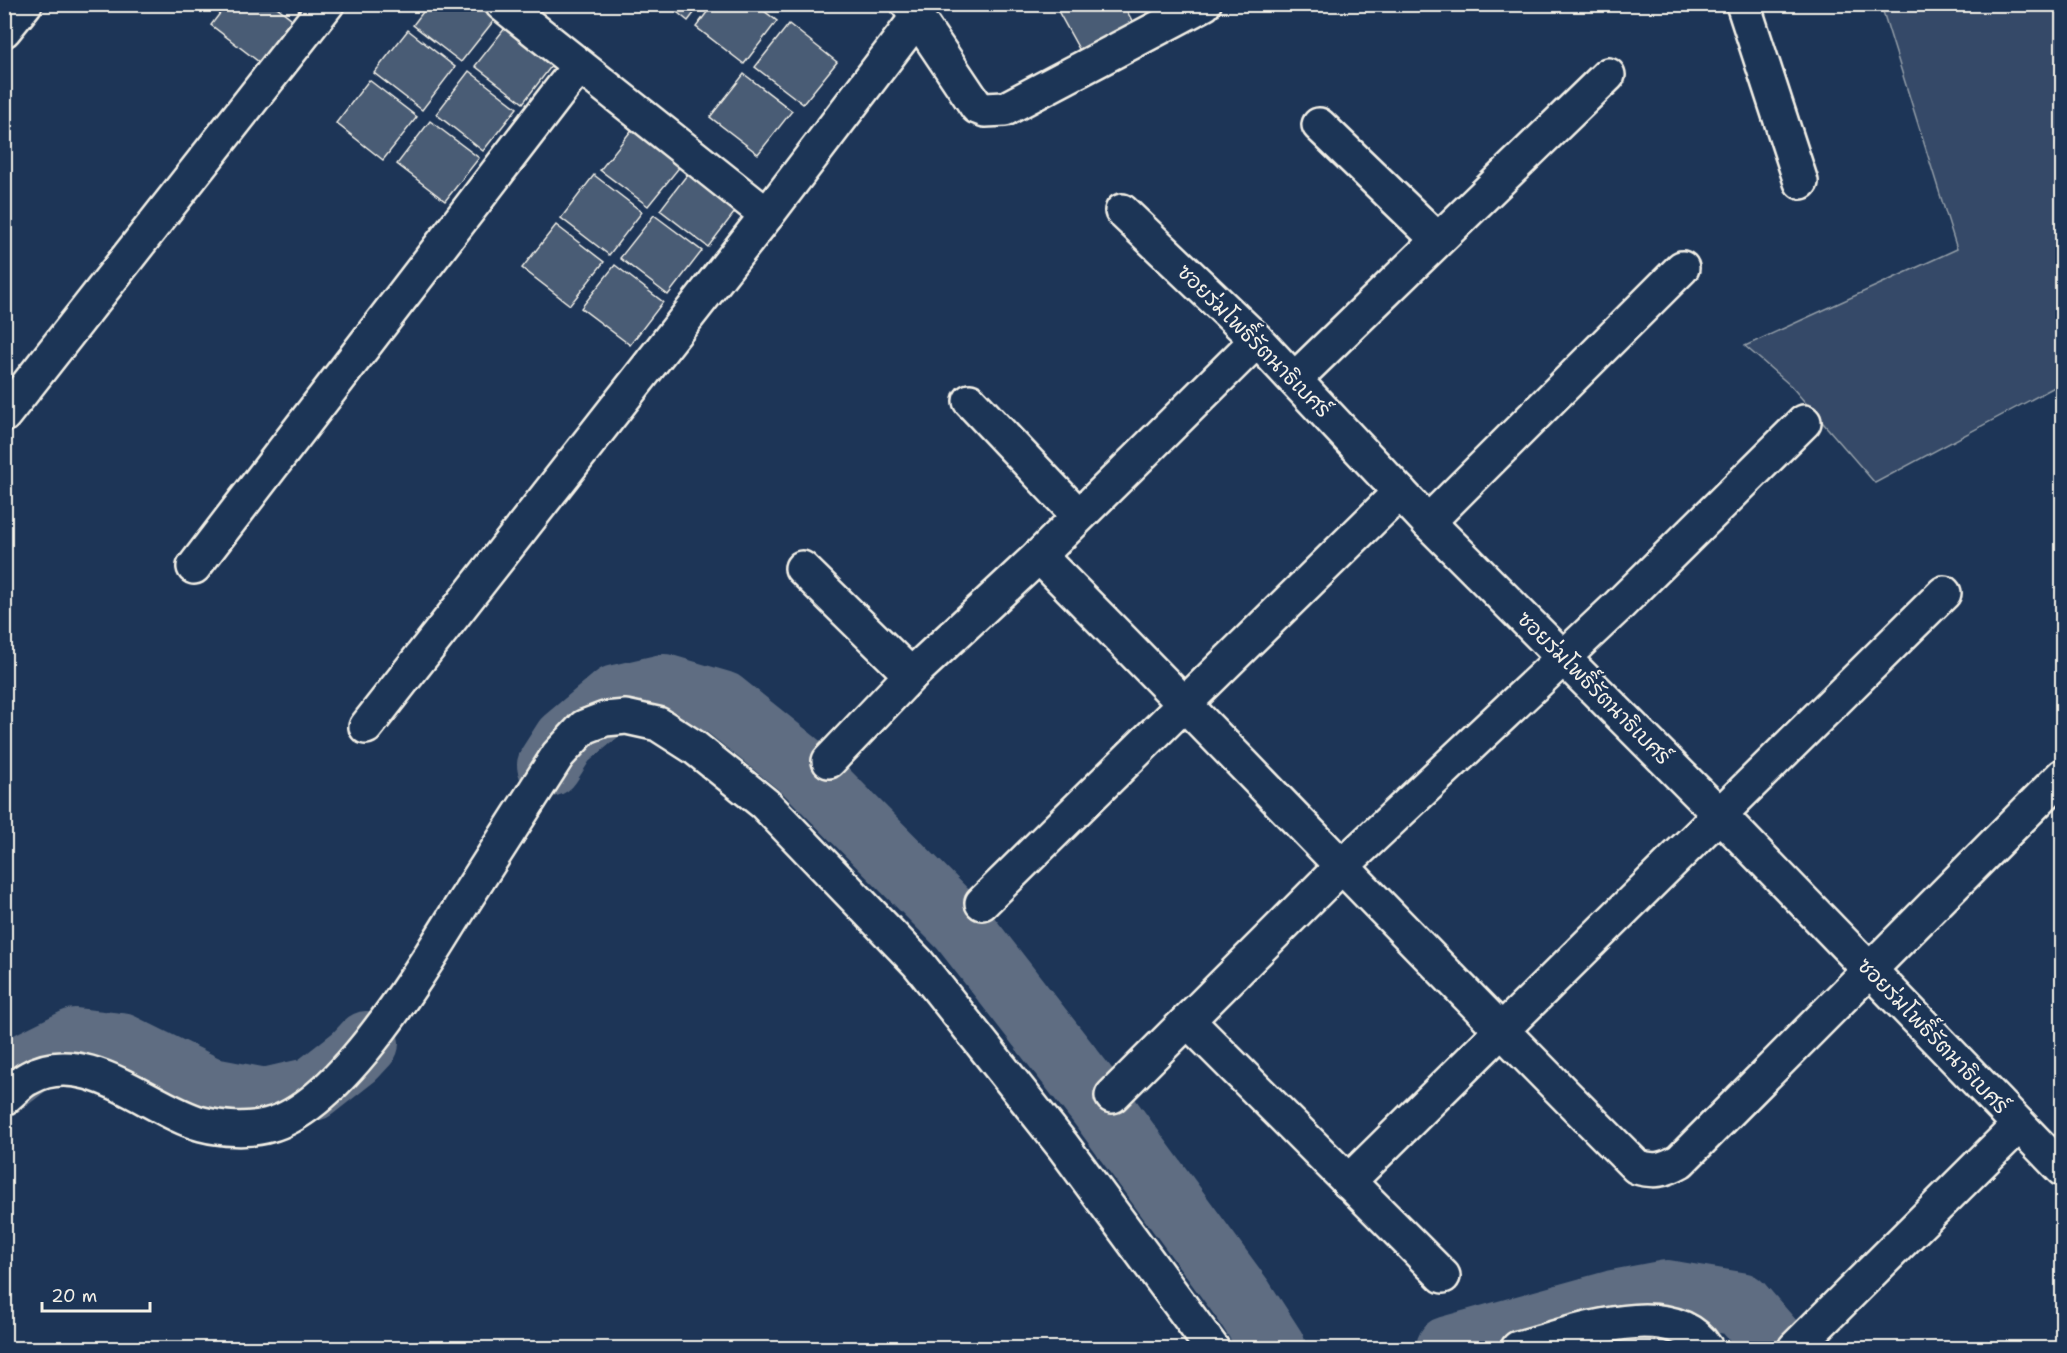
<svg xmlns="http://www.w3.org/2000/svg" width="2067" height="1353" font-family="'Shantell Sans','Playpen Sans Thai',sans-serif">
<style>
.green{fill:#354a67;stroke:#949ea8;stroke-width:1.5}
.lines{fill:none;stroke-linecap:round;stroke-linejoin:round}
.river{stroke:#5e6d82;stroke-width:64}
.building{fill:#485b74;stroke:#f4f1e8;stroke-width:1.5}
.minor-casing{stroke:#f4f1e8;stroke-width:38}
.minor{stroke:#1d3557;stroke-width:33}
.labels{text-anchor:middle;stroke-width:5;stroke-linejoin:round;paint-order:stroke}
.street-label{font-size:21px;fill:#f4f1e8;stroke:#1d3557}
</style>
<rect width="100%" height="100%" fill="#1d3557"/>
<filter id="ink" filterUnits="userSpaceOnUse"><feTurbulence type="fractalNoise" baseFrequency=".0167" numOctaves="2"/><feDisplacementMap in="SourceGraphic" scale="12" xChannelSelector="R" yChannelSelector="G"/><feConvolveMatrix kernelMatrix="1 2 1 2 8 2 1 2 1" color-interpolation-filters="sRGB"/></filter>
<g filter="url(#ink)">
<polygon class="green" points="1881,5 2062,5 2062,383 1875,483 1791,386 1745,346 1957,249"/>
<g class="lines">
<g class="river">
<polyline points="549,765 565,740 616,697 664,686 722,703 804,769 962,928 1100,1105 1243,1300 1274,1348"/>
<polyline points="4,1083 31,1062 75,1040 121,1045 212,1090 265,1100 313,1089 355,1056 367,1043"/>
<polyline points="1448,1348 1614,1302 1667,1292 1740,1304 1778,1348"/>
</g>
</g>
<g class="building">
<polygon points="227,4 273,4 292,19 259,62 211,25"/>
<polygon points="429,4 476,4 495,19 461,62 413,25"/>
<polygon points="667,4 701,4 688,21"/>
<polygon points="713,4 755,4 777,21 744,64 696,27"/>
<polygon points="1070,4 1123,4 1137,30 1084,58 1058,11"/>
<polygon points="509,23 556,60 523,103 475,66"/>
<polygon points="789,24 837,62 803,104 755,67"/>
<polygon points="408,30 455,67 422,110 374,73"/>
<polygon points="469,71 517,108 483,151 436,114"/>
<polygon points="744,74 792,111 758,154 710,117"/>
<polygon points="369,80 417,117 383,160 336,123"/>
<polygon points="430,121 479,158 445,201 397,164"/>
<polygon points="634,127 682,164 648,206 600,170"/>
<polygon points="693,167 741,204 708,247 660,210"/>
<polygon points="594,175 642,212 609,255 561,218"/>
<polygon points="654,215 702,251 668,295 620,258"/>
<polygon points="556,225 604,262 570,305 522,268"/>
<polygon points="615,265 663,302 630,345 581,308"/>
</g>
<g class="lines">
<g class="minor-casing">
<g id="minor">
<polyline points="502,4 767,215"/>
<polyline points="908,4 977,107 985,110 1005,109 1204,4"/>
<polyline points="1743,4 1801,182"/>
<polyline points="4,30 25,4"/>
<polyline points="1319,125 1437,239"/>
<polyline points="1122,211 1257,340 1428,522 1719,814 2062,1169"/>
<polyline points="1295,379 1608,75"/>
<polyline points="970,401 1078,515"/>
<polyline points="4,415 327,4"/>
<polyline points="1428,522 1682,268"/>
<path d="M1039,556c201,202 396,410 598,611 18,5 27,3 43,-6l382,-385"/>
<polyline points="194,567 579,66"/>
<polyline points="802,568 911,675"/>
<polyline points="366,727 767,215 916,19"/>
<polyline points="829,761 911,675 1039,556 1257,340"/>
<polyline points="982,903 1400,492"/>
<polyline points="1188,1021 1443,1276"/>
<polyline points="1112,1096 1341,867 1616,608 1804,422"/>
<path d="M4,1098c8,-6 16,-16 25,-20 56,-33 123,33 173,46 19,5 47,7 67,1 74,-19 157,-163 196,-225 31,-48 62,-97 93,-145l26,-28 21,-8 21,-2 32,7 36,23 71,57 153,159 145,183 149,202"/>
<polyline points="1348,1182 1944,593"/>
<path d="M1518,1348c50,-12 152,-54 188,0"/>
<polyline points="1795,1348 2019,1125"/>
</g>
</g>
<use href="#minor" class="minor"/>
</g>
</g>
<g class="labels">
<g class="street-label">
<text transform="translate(1254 341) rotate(45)" y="7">ซอยร่มโพธิ์รัตนาธิเบศร์</text>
<text transform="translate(1594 688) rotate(45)" y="7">ซอยร่มโพธิ์รัตนาธิเบศร์</text>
<text transform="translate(1933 1036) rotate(46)" y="7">ซอยร่มโพธิ์รัตนาธิเบศร์</text>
</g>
</g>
<rect width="2067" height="1353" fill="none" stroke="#1d3557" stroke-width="24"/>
<rect x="12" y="12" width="2043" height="1329" fill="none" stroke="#f4f1e8" stroke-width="2" filter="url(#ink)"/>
<path d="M42 1302v9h108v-9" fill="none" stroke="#f4f1e8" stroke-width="3"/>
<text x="51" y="1302" font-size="18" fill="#f4f1e8" stroke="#1d3557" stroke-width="4.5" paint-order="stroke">20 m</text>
</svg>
